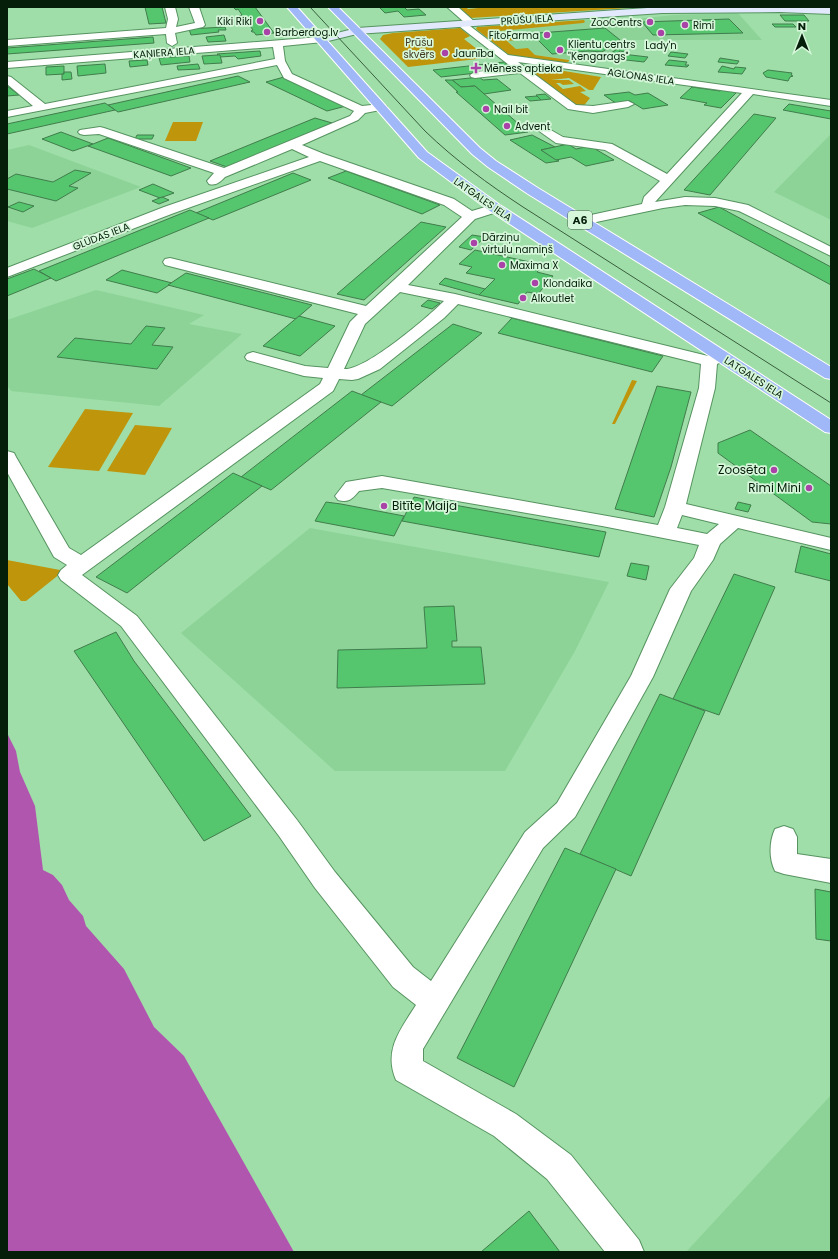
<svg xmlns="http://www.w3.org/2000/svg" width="838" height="1259" font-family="Poppins,sans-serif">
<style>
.built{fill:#8dd398}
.green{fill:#bf950b}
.water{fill:#b156ae}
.building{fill:#55c56e;stroke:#407d4c}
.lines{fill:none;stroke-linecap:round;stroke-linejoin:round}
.street-casing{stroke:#569360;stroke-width:2}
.secondary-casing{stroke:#569360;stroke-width:2}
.highway-casing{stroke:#fff;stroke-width:2}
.street{fill:#fff;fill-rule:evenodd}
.secondary{fill:#e2e9fd;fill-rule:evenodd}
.highway{fill:#a0b7f8;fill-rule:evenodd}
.tram{stroke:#395e3f;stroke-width:1}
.poi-dot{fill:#a943a7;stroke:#d7f7db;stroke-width:1.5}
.labels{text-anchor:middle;stroke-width:3.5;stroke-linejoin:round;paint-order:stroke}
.far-street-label{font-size:10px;fill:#051e0a;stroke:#d7f7db}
.far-poi-label{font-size:10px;fill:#051e0a;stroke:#d7f7db;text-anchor:start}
.far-park-label{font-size:10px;fill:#413822;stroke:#d7f7db}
.shield{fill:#d7f7db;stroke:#445f49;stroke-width:1}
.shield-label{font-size:11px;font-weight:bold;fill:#051e0a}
.poi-label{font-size:12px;fill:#051e0a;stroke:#d7f7db;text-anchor:end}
</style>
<rect width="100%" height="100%" fill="#9fdea8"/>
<g class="built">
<polygon points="738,13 762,40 631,40 595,63 535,55 528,48 516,49 507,40 515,40 512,36 504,37 498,30 585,22 584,20 608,18 625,20 674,15"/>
<polygon points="831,134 831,220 774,192"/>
<polygon points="29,145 141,187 32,228 7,221 7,150"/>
<polygon points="96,290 204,315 189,324 242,334 159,406 11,391 7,385 7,320"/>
<polygon points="310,528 609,582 575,651 505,771 335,771 181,633"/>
<polygon points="831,1095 831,1252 686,1252"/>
</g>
<g class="green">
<polygon points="455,7 466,7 468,9 488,7 645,7 470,18"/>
<polygon points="584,20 585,22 583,23 499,31 504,37 512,36 516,40 507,41 516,49 528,48 535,55 569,60 569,61 568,62 552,62 509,55 476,29 477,27"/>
<polygon points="460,28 470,36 464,39 482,53 490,53 494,57 408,67 380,39 383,35 393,33"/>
<polygon points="558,70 601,77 593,90 589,90 569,78 551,80 569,80 574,84 563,85 560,83 556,83 563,89 580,86 586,91 580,92 590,98 582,108 578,107 530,74"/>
<polygon points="173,122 203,122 196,141 165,141"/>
<polygon points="632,380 637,381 615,424 612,424"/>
<polygon points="85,409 133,413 99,471 48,467"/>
<polygon points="135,425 172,428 145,475 107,471"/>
<polygon points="7,560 60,570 61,573 26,601 21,601 7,584"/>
</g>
<polygon class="water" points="7,733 16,751 20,772 35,806 43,870 53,875 62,885 69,900 83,916 86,926 124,969 154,1027 184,1056 294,1252 7,1252"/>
<g class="building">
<polygon points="145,7 162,7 166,23 149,24"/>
<polygon points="237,7 255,7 274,33 256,35 254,32 252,32 251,31 253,30 248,23 243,24 242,22 247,22 244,17 239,16 242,15 238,9 236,10 234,8"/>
<polygon points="379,7 404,7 407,10 419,9 426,15 404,17 398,11 385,13"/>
<polygon points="780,15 804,15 809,21 785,21"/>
<polygon points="729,19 743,33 653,35 642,22"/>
<polygon points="772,24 793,24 796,27 775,27"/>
<polygon points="225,27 226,30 218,30 219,32 191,35 189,29"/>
<polygon points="605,28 620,40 602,52 589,51 552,54 533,35 538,33"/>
<polygon points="224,35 226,41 208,42 206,37"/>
<polygon points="153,37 154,43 7,54 7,48"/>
<polygon points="622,46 630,47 625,50 628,50 625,52 620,51 616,54 611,53"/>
<polygon points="260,51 261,56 238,59 235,56 220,57 217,54"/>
<polygon points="671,52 688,54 685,58 668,56"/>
<polygon points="622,54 648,57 644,62 617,59"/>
<polygon points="218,55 220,55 222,63 204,64 202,56"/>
<polygon points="189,56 190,62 161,65 159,58"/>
<polygon points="720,58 739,61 737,64 718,62"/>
<polygon points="147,60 148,65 130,67 129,61"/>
<polygon points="669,60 687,62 685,65 689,65 687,67 665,65"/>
<polygon points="504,62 512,69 441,77 433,70"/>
<polygon points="105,64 106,73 78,76 77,66"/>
<polygon points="198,64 200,69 178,70 177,66"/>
<polygon points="64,66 64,74 46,75 46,67"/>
<polygon points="722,66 734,69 735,67 746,68 742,74 718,72"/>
<polygon points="768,70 792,73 791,75 793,76 790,77 788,81 766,77 763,73"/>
<polygon points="64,72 71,72 72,79 62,80 62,74 64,74"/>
<polygon points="238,76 250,82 118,112 108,105"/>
<polygon points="284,77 346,106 327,111 266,82"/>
<polygon points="479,77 483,80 497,79 511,90 484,94 475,86 461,87 452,80"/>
<polygon points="445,80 452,80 461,87 475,86 528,132 505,135 456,92 458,92"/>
<polygon points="7,86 19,95 7,96"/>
<polygon points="692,87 720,91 721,90 737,92 721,108 704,105 707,103 680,98"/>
<polygon points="629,92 635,95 648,93 668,105 643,109 630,101 617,104 604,95"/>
<polygon points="545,94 551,99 541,100 536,95"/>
<polygon points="537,96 541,100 530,101 525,97"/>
<polygon points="105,103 115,110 7,134 7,124"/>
<polygon points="789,104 831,111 831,119 783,110"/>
<polygon points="754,114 776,118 710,195 684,190"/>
<polygon points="315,118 332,123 227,167 210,161"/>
<polygon points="61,132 93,144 73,151 42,139"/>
<polygon points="137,135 154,135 152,139 135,139"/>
<polygon points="532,135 555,147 541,150 559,161 546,163 510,140"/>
<polygon points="108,138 191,168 171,176 88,146"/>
<polygon points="568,144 576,149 590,146 614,160 586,166 571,157 556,160 541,150"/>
<polygon points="75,170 91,173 69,186 78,188 56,201 7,189 7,179 16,174 53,182"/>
<polygon points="346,171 440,205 422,214 328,178"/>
<polygon points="293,173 311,180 213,220 196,213"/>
<polygon points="153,184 174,193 160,198 139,190"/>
<polygon points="162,197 169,200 159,204 152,201"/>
<polygon points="19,202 34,206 23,212 8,207"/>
<polygon points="719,207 831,267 831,285 698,213"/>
<polygon points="190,210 209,218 56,281 39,271"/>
<polygon points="421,222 446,227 364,300 337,294"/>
<polygon points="472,235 485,237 471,250 459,247"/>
<polygon points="475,250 530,262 535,264 539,270 537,272 553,276 538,294 527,292 518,304 479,295 495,279 466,273 472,267 459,264"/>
<polygon points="34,269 51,278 7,296 7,279"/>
<polygon points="122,270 172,283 157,293 106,280"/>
<polygon points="186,273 312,305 296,319 168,285"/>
<polygon points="445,278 485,289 479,295 439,284"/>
<polygon points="428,300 440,303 432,309 421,306"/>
<polygon points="299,316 335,326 300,356 263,346"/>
<polygon points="512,318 567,332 663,356 652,372 498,333"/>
<polygon points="453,324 482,333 392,406 361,395"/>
<polygon points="146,326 165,328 152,345 173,347 157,369 57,357 75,338 131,344"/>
<polygon points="657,386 691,392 671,467 654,517 615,509"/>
<polygon points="352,391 381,402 271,490 241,477"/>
<polygon points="750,430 831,486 831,524 812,522 718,453 718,443"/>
<polygon points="233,473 262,486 127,593 96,577"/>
<polygon points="414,497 443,503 606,532 599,557 402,521"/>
<polygon points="326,502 341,504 404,516 394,536 315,521"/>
<polygon points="738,502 751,505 748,512 735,509"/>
<polygon points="801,546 831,554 831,581 795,572"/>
<polygon points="631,563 649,566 646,580 627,576"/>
<polygon points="734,574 775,587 719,715 673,699"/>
<polygon points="454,606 457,641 452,641 452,647 481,647 485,684 337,688 338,650 427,648 424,607"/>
<polygon points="116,632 134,661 251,816 204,841 74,651"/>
<polygon points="660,694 705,711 631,876 580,854"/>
<polygon points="565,848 616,869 514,1087 457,1058"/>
<polygon points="815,889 831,892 831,941 816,939"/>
<polygon points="529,1211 560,1252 481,1252"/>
</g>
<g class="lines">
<g class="street-casing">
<g id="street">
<polygon points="165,7 175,7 178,19 176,27 195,23 189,7 199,7 205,25 203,27 175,33 177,43 172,46 167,43 166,34 7,46 7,40 166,28 168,19"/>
<polygon points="447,7 458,7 476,23 474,25 470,26 508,55 831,100 831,106 753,94 655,202 685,197 715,198 748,205 831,247 831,256 739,211 715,206 685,205 663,208 582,225 577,224 575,221 577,218 642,204 644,197 660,181 605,150 556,143 539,131 541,129 549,129 563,137 612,144 667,174 742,93 518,62 576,105 593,106 628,101 634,104 628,107 593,113 568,109 520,73 475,78 471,77 470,75 475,72 513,68 459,26 457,24 459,22 464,22"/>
<path d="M320,37l3,1 2,2 -2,2 -40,4 2,15 7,13 70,32 19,-2 6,3 -2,2 -20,4 -7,7 -56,25 22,9 130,45 18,12 23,-7 5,1 2,3 -2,3 -25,8 -67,66 47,9 253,62 14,-5 6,2 2,3 -2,3 -11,5 -2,24 -29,116 145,34v12l-93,-22 -18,16 -7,16 -22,31 -38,86 -78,140 -32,31 -120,201v12l93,53 55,41 68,85 5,12h-39l-58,-73 -53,-43 -98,-56c-13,-30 5,-51 20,-75l-23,-18 -78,-99 -36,-52 -158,-210 -60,-46 -3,-5 3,-5 6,-5 -13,-8 -47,-85v-21l7,2 2,4 53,91 12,7 239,-171 3,-6 -19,-2 -57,-16 -2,-3 2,-3 6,-2 52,14 23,2 22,-46 8,-8 -193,-49 -2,-3 2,-3 5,-1 196,48 96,-89 -18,-12 -124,-44 -146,52 -167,64v-9l157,-61 145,-50 -17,-8 -67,28c-5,5 -9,9 -16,7l-2,-3 7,-8 -115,-39 -15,1 -4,-1 -2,-2 2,-2 20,-3 4,1 120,40 126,-52 4,-5 -70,-33 -7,-13 -270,52v-6l26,-5 -26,-22v-8l4,1 34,27 230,-45 -2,-12 -266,21v-6zM400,292l44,9c-16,16 -79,70 -100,68l21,-45zM458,304l243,60 -2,24 -34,119 -7,18 -276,-49 -36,6 -11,14 3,4c11,3 14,-1 21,-9l23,-3 220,38 97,19 -5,13 -24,31 -39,87 -74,127 -32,29 -94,149 -18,-14 -78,-95 -38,-52 -160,-204 -55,-41 251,-184 6,-12 13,1 6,-1 22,-10 64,-51zM682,515l37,9 -12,10 -30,-6z"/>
<path d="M784,826l9,3 4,8v17l34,5v24l-47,-9 -9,-3c-6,-12 -6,-29 0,-42z"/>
</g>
</g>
<g class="secondary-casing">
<polygon id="secondary" points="662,7 831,8 831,14 780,12 662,13 357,34 320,43 315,40 317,38 357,28"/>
</g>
<g class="highway-casing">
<g id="highway">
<polygon points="287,7 297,7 427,152 500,205 831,420 831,433 825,432 490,211 419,158"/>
<polygon points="328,7 338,7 480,148 496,161 538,188 831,367 831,379 825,378 528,194 488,167 472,154"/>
</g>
</g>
<use href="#street" class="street"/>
<use href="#secondary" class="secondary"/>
<use href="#highway" class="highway"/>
<path class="tram" d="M310,7l115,124c30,29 63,53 98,76l308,196"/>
</g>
<g class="poi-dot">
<circle cx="260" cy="21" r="4"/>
<circle cx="650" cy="22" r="4"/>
<circle cx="685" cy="25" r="4"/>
<circle cx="267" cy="32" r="4"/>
<circle cx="661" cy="33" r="4"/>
<circle cx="547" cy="35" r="4"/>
<circle cx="560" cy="50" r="4"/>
<circle cx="445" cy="53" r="4"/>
<path d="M474 62h4v4h4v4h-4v4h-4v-4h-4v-4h4z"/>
<circle cx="486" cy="109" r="4"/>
<circle cx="507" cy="126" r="4"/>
<circle cx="474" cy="243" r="4"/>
<circle cx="502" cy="265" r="4"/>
<circle cx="535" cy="283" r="4"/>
<circle cx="523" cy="298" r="4"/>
<circle cx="774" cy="470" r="4"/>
<circle cx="809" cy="488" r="4"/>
<circle cx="384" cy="506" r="4"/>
</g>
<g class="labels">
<g class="far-street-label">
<text transform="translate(527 19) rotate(-4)" y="4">PRŪŠU IELA</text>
<text transform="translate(164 52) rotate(-4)" y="4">KAŅIERA IELA</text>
<text transform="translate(641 76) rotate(8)" y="4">AGLONAS IELA</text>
<text transform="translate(483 199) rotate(35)" y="4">LATGALES IELA</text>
<text transform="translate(101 236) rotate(-21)" y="4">GLŪDAS IELA</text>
<text transform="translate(754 377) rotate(33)" y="4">LATGALES IELA</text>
</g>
<g class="far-poi-label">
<text x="252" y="25" text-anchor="end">Kiki Riki</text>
<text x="642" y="26" text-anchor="end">ZooCentrs</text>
<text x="693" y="29">Rimi</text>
<text x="275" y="36">Barberdog.lv</text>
<text x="539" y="39" text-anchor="end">FitoFarma</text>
<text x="568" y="48">Klientu centrs<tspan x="568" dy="12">"Ķengarags"</tspan></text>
<text x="661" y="49" text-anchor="middle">Lady'n</text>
<text x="453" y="57">Jaunība</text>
<text x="484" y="72">Mēness aptieka</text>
<text x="494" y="113">Nail bit</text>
<text x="515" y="130">Advent</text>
<text x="482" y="241">Dārziņu<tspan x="482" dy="12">virtuļu namiņš</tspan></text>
<text x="510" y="269">Maxima X</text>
<text x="543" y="287">Klondaika</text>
<text x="531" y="302">Alkoutlet</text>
</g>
<g class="far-park-label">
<text x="419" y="46">Prūšu<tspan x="419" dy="12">skvērs</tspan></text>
</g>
<rect class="shield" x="568" y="211" width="24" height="18" rx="3"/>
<g class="shield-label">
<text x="580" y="224">A6</text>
</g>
<g class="poi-label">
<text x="766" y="474">Zoosēta</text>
<text x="801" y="492">Rimi Mini</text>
<text x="392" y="510" text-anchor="start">Bitīte Maija</text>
</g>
</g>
<rect width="838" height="1259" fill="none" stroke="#051e0a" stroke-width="16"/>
<g transform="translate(802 36)" stroke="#d7f7db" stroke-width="3" paint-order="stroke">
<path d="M0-3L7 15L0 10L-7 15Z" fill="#051e0a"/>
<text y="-6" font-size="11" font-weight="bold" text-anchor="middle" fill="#051e0a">N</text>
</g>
</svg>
